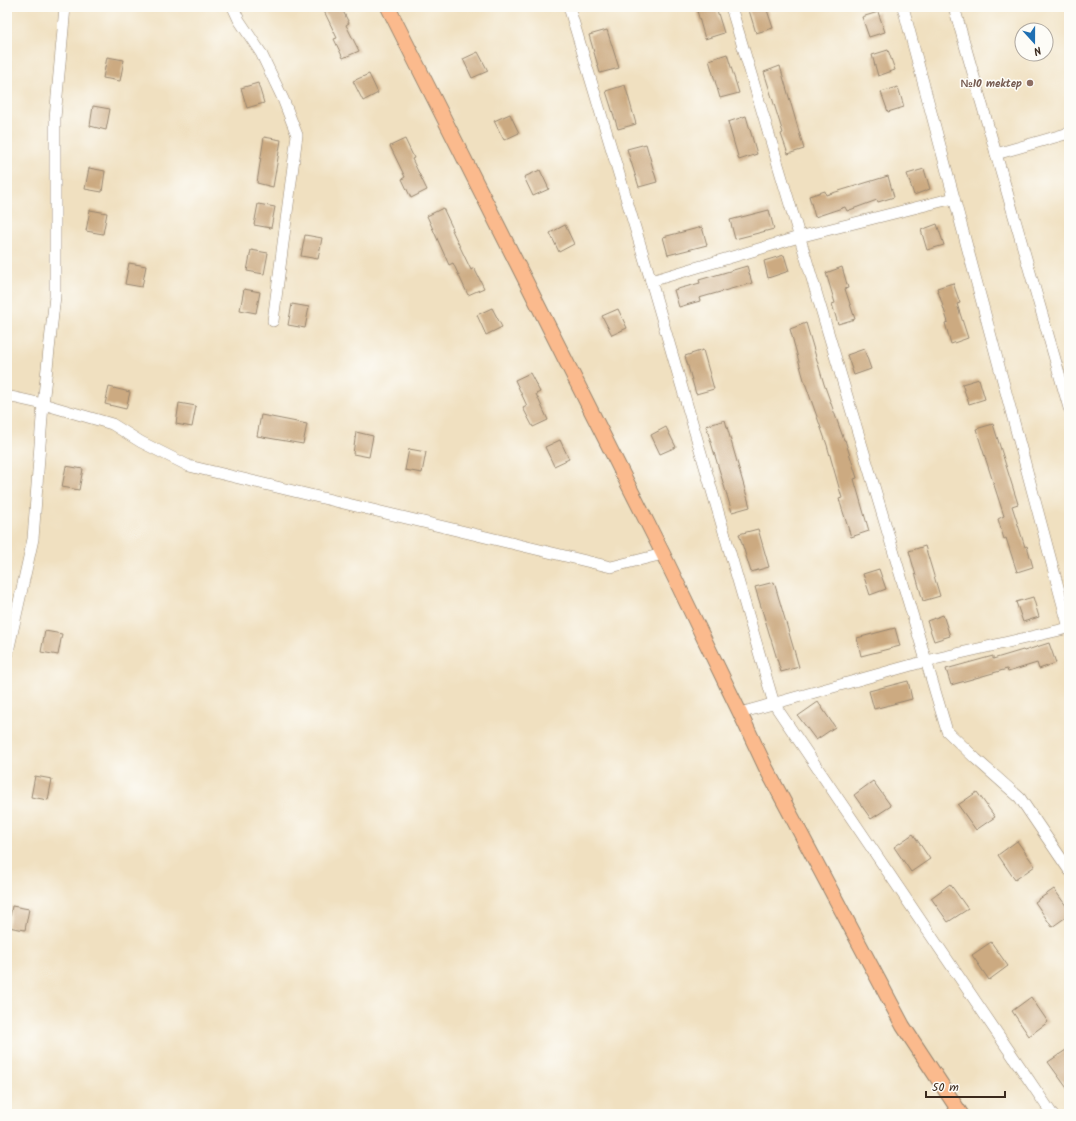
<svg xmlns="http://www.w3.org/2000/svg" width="1076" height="1121" font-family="Kalam,sans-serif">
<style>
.building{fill:#ccaa81}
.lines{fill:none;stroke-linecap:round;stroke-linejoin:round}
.minor-casing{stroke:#96856f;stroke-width:12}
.major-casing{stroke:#96856f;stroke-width:16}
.minor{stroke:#fff;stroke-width:11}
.major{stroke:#fbba8d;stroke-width:14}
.education-dot{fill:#8d6e63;stroke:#fdfcf7;stroke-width:1.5}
.labels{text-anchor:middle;stroke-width:3;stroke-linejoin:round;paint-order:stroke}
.education-label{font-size:11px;font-weight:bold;fill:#785e54;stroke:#fdfcf7;text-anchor:end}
</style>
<rect width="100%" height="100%" fill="#fdfcf7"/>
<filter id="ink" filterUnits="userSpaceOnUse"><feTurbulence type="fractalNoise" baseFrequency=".025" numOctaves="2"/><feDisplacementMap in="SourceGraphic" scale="8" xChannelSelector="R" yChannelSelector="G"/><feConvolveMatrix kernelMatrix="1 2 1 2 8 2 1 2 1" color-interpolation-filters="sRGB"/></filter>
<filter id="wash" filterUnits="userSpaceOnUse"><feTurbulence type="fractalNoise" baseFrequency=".012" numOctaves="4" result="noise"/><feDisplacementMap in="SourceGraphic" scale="16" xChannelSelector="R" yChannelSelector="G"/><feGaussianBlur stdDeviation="0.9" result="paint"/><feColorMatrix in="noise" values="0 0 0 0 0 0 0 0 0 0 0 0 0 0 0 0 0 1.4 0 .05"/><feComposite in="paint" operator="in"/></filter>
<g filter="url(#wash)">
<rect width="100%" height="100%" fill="#f0e0c0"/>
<g id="blocks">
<g class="building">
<polygon points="334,7 341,7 349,23 346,25 359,51 343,58 334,39 337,38 324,11"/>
<polygon points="696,7 716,7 724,33 705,39"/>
<polygon points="748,7 766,7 773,28 756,33"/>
<polygon points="878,12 885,32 869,37 862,17"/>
<polygon points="607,30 619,68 600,73 589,35"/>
<polygon points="888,50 895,70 878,76 872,55"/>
<polygon points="478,52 488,71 472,78 463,59"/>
<polygon points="727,54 739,93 720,98 709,60"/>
<polygon points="107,57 124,60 120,81 103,78"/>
<polygon points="780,66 804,149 788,154 781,134 783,133 774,104 764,72"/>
<polygon points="369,74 378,93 363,101 353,81"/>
<polygon points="258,83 264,103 247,108 241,88"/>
<polygon points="625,85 636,124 618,129 606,91"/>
<polygon points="898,87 904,107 888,112 881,92"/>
<polygon points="93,106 110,109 106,130 90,126"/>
<polygon points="510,114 519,133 504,140 494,121"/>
<polygon points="746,116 757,154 739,160 728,122"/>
<polygon points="264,137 281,140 273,187 257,183"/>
<polygon points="405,139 414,158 412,159 427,190 411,198 402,179 405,177 390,146"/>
<polygon points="646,144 657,182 639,187 627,149"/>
<polygon points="89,168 105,171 102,192 85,189"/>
<polygon points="924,169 930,189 914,195 907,174"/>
<polygon points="540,170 549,189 533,196 524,177"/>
<polygon points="888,176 894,197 878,202 877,200 847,211 845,207 815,217 809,196 825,191 826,195"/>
<polygon points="258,204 275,207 271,228 254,225"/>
<polygon points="443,208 452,227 451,228 471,270 474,268 484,288 468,295 453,263 449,265 427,216"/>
<polygon points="90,210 107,213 103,234 86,231"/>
<polygon points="769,210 774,229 735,239 730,220"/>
<polygon points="937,224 944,245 927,250 921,230"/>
<polygon points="565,225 574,244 559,252 550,233"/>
<polygon points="702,227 707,245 668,255 663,237"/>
<polygon points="305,235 322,238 318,259 301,256"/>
<polygon points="251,250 268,253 264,274 247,271"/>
<polygon points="784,255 789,271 768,278 764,261"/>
<polygon points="129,263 146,266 142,287 125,284"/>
<polygon points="747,266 752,283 699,298 700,301 679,307 674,290 700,283 699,280"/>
<polygon points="842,267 848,288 845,289 855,319 838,324 832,304 835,303 826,273"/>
<polygon points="953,283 960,303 957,304 968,338 951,344 945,323 948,322 937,288"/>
<polygon points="244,289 260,292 256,313 240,310"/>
<polygon points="292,304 309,307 305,328 288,325"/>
<polygon points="492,308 502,327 486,335 477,315"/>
<polygon points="618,309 627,328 612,335 602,316"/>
<polygon points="806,323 824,384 844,440 845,440 857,478 854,479 869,531 851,537 839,499 842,498 827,445 804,380 790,329"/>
<polygon points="864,349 871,369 854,375 847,355"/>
<polygon points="703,350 714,389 696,394 685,356"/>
<polygon points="530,373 540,392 536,394 548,420 533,427 523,408 527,406 515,380"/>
<polygon points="979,379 985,399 969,404 962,384"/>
<polygon points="109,387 130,392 126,409 105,404"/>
<polygon points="179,403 196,406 192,427 176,424"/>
<polygon points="261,415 307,424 303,444 257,436"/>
<polygon points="725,420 750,507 732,512 706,426"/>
<polygon points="993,424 1018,504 1012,506 1025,547 1027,546 1033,567 1017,572 1006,538 1004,539 998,519 1004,516 976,429"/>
<polygon points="666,427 676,447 660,454 651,435"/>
<polygon points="356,432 373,436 369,457 353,454"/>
<polygon points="560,440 569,459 554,466 545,447"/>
<polygon points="409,449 426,452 422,473 405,470"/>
<polygon points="66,466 83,469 79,490 62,487"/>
<polygon points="758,529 769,567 751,572 739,534"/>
<polygon points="925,546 940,596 923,601 909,551"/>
<polygon points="879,569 886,589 870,595 863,574"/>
<polygon points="774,582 799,667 781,672 755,587"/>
<polygon points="1033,597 1039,617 1023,622 1016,602"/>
<polygon points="943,615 950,636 934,641 927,621"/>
<polygon points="895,628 900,646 861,656 857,638"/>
<polygon points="45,631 62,634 58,655 41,652"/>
<polygon points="1049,643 1056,663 1039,669 1037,663 1008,672 1007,669 951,685 946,669 993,656 993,659 1023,650 1024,651"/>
<polygon points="908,681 912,699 874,709 869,691"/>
<polygon points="818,702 835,727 816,740 798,716"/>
<polygon points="35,776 52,779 48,800 31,797"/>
<polygon points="873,781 891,806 871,819 854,795"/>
<polygon points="977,792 995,817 976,830 958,805"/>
<polygon points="913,834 930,859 911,872 894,847"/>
<polygon points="1017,841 1035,866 1015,880 998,855"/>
<polygon points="950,884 968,909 948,922 931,898"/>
<polygon points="1054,889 1069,910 1069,915 1052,927 1035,902"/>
<polygon points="12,906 29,909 25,930 8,927"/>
<polygon points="991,942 1008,966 989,980 972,955"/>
<polygon points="1031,997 1048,1022 1029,1036 1012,1011"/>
<polygon points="1069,1048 1069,1091 1048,1062"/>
</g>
</g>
</g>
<g filter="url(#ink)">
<use href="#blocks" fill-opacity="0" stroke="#96856f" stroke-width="1"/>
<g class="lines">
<g class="minor-casing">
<g id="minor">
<polyline points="233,7 239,20 261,53 283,99 297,135 273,321"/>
<polyline points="569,7 651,281 774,704 1052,1114"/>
<polyline points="731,7 947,731 976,759 1020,798 1069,870"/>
<polyline points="903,7 1069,628"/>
<polyline points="954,7 1069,408"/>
<polyline points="996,154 1069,133"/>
<polyline points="651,281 799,237 954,198"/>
<polyline points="7,396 43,404 112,424 141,442 189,466 611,567 663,554"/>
<polyline points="7,656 33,539 43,404 55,296 55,118 65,7"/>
<polyline points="740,713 926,661 1069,628"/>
</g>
</g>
<g class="major-casing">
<polyline id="major" points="388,7 663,554 740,713 766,768 903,1026 961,1114"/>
</g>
<use href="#minor" class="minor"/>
<use href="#major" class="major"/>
</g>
</g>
<circle class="education-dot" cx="1030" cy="83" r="4"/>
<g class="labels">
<g class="education-label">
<text x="1022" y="87">№10 mektep</text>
</g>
</g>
<rect width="1076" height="1121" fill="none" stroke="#fdfcf7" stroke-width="24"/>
<g transform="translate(1034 42) rotate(159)"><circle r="19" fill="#fdfcf7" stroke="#afa8a0"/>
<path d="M0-3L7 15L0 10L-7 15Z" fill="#1f6fb2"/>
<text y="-6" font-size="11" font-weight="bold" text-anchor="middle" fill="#3b2a1e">N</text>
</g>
<path d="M926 1091v6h79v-6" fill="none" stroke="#3b2a1e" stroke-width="2"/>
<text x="932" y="1091" font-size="12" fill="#3b2a1e" stroke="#fdfcf7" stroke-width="3" paint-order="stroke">50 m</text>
</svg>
